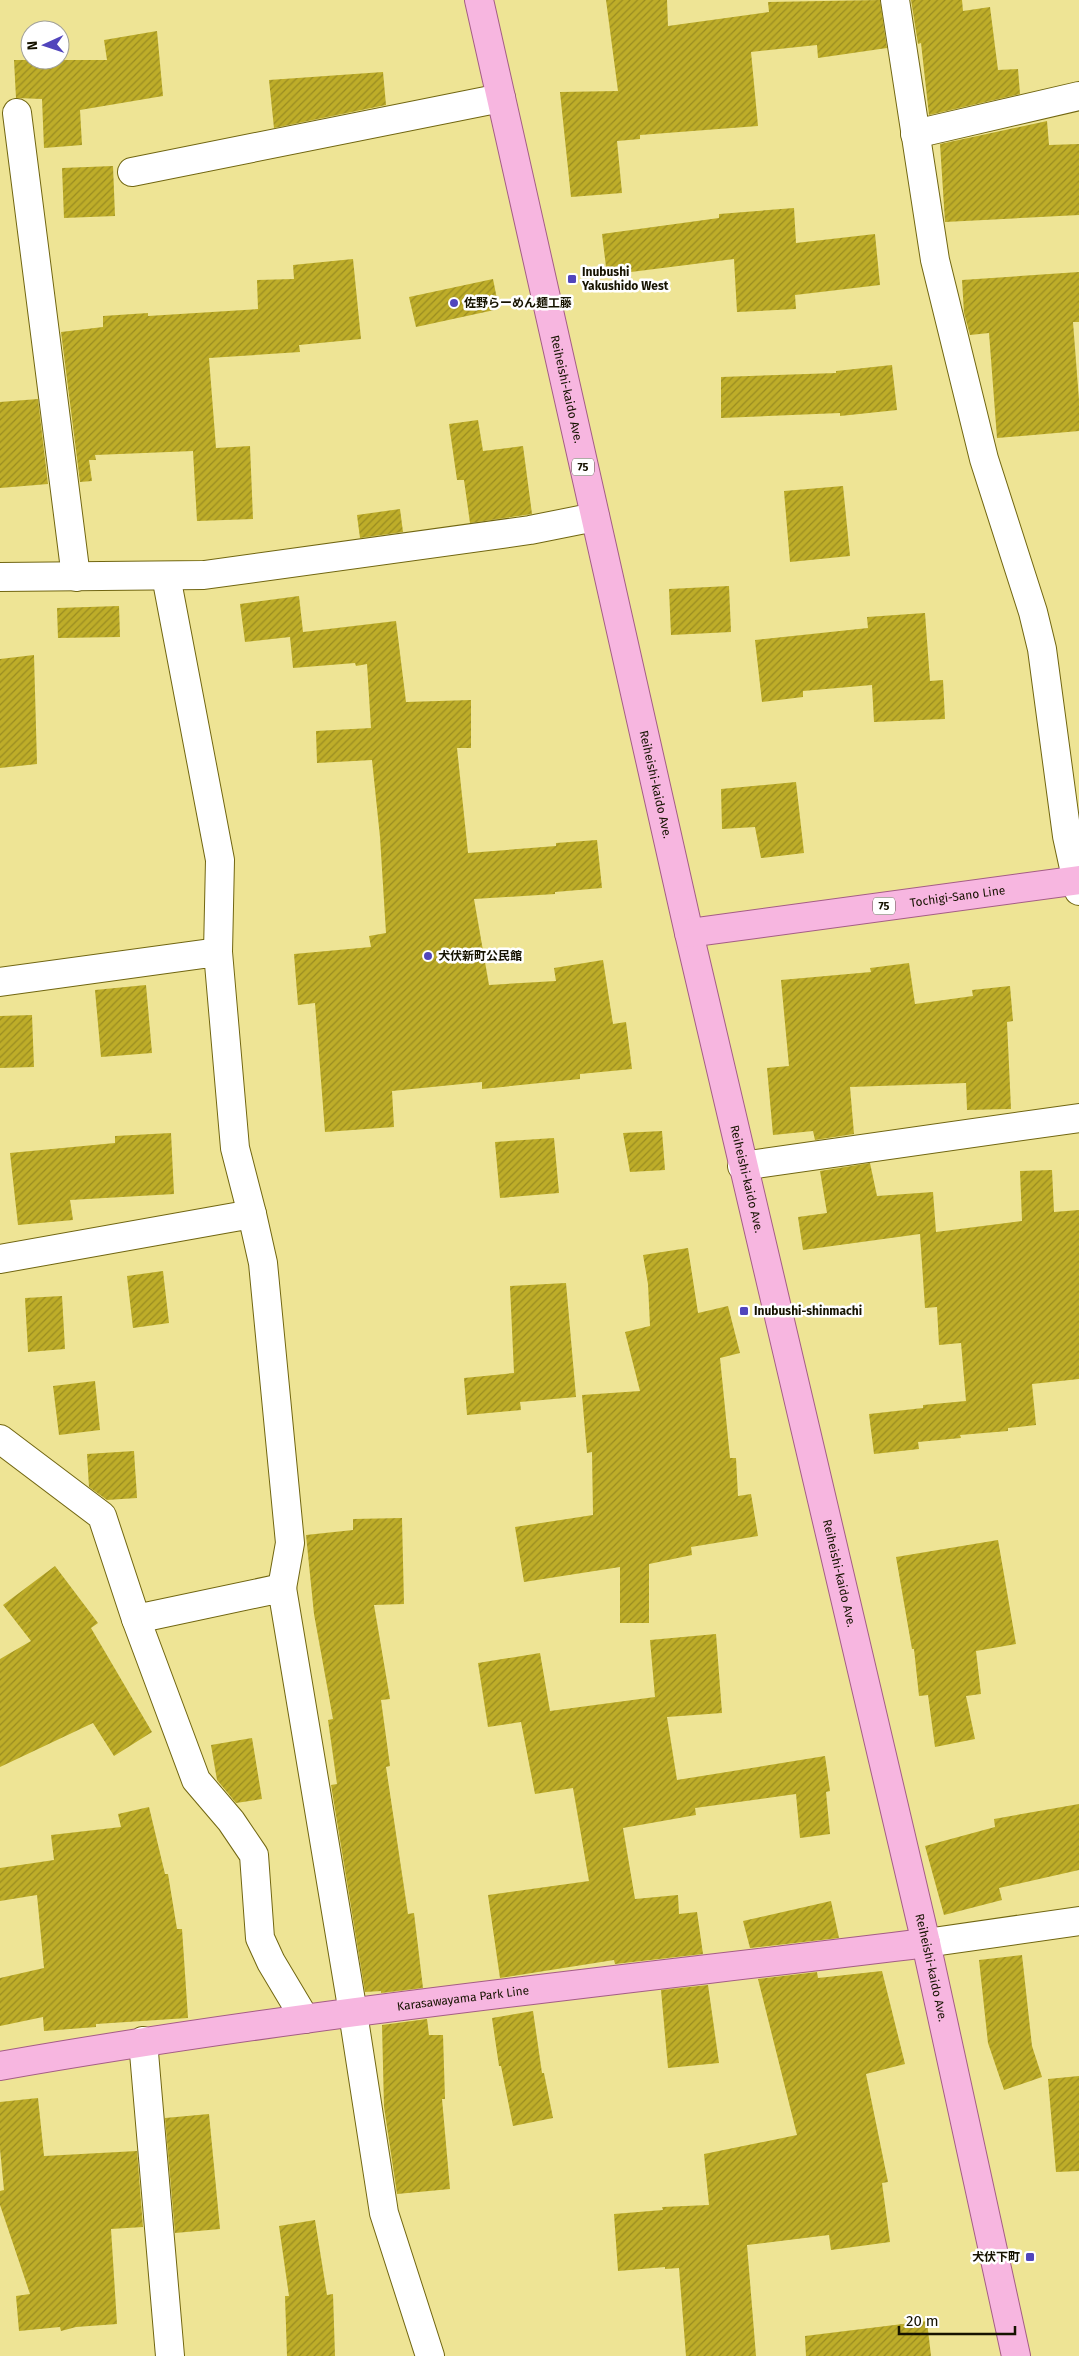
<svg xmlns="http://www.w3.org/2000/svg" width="1079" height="2356" font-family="'Fira Sans','Noto Sans JP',sans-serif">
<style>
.building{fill:url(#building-hatch)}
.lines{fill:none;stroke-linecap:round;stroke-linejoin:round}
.minor-casing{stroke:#716611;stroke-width:30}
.major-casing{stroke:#a45d85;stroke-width:30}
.minor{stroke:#fff;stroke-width:28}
.major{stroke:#f7b6e0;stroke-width:28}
.poi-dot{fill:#5145bc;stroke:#fff;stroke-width:2}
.labels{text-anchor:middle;stroke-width:5;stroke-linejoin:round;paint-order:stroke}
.shield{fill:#fff;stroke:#5c5a4c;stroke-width:1}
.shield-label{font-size:11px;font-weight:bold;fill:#161300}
.poi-label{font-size:12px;font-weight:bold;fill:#161300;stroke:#fff;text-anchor:start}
.street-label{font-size:12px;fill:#161300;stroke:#fff}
</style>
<defs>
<pattern id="building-hatch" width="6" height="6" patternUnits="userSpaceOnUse" patternTransform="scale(1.25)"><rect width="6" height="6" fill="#bead29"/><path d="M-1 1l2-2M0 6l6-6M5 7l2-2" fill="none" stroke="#998c21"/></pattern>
</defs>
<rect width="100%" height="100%" fill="#eee495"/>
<g class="building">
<polygon points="606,0 667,0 668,26 769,12 768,2 880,0 887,48 818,58 817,45 751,52 758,126 640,135 640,139 617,141 622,193 571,197 560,92 618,91"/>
<polygon points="911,0 962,0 963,11 990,7 998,70 1018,69 1020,94 929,115 921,43 918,44"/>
<polygon points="157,31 163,96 80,110 82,145 44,148 42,99 16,98 14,60 107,60 104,40"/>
<polygon points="383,72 386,105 274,128 269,80"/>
<polygon points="1047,121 1049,145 1079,144 1079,215 945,222 940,144"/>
<polygon points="113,166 115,216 64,218 62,168"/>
<polygon points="794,208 796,243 875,234 880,285 795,295 796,309 737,312 734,259 607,275 602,234 719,218 719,214"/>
<polygon points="353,259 361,339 299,345 300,352 209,358 216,448 250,446 253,519 197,521 193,451 95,455 96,460 89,460 92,481 80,482 61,332 103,327 103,316 148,313 148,316 258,309 257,280 294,279 293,265"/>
<polygon points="1079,272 1079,322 1073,322 1079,400 1079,431 997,438 989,333 970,335 964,313 962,280"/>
<polygon points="493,279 499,309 416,327 409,297"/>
<polygon points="892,365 897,410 840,416 840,413 721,418 721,377 836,373 836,371"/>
<polygon points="38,399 48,484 0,488 0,402"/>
<polygon points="478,420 483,451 523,446 532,514 470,523 464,480 457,480 449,424"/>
<polygon points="843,486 850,556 790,562 784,491"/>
<polygon points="400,509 403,532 360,538 357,515"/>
<polygon points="729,586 731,632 671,635 669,589"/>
<polygon points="299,596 303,632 396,621 406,702 471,700 471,748 457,748 468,853 556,846 556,843 597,840 602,888 555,892 555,894 474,899 489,985 556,981 554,968 603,960 613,1024 626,1022 632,1069 580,1074 580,1079 482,1089 482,1082 392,1091 394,1127 325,1132 315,1003 298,1005 294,954 371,947 369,936 386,933 380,837 372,760 317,763 316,731 371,728 367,664 356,666 355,663 293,668 290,637 245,642 240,604"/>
<polygon points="119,606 120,637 58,638 57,608"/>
<polygon points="925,613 930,681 943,680 945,719 874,722 872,685 803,691 803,697 762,702 755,640 868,628 867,617"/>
<polygon points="34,655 37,764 0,768 0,659"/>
<polygon points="796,782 804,853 761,858 755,827 722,829 721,789"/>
<polygon points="909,963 915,1004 973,996 972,990 1010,986 1013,1021 1007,1022 1011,1109 967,1110 966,1083 850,1087 854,1134 815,1140 813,1131 773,1135 767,1068 789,1066 781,980 871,972 870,968"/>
<polygon points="146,985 152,1053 101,1057 95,990"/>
<polygon points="32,1015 34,1067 0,1068 0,1016"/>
<polygon points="662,1131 665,1170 630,1172 623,1133"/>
<polygon points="171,1133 174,1194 70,1200 73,1220 18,1225 10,1153 115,1143 115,1136"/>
<polygon points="554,1138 559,1193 500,1198 495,1142"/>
<polygon points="870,1163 877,1196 933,1192 936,1232 1022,1221 1020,1171 1052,1170 1054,1212 1079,1210 1079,1379 1032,1384 1036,1425 1008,1428 1008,1431 960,1435 961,1438 918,1442 919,1449 874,1454 869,1414 923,1408 923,1405 966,1401 961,1343 939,1345 937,1307 925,1308 920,1234 803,1250 798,1217 827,1213 820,1171"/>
<polygon points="688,1248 698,1313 728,1306 740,1353 720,1358 730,1458 736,1458 738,1496 751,1494 758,1536 691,1547 692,1555 649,1564 649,1623 620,1623 620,1567 524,1582 515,1527 593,1515 592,1452 587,1453 582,1395 640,1391 625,1332 650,1326 648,1284 643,1255"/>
<polygon points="163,1271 169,1323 133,1328 127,1276"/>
<polygon points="566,1283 576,1397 520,1402 521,1410 467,1415 464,1378 514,1373 510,1286"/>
<polygon points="62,1296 65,1349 28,1352 25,1298"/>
<polygon points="95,1381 100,1430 59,1435 53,1386"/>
<polygon points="134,1451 137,1498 107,1500 89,1487 87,1454"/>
<polygon points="402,1518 404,1604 374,1605 390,1699 381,1700 390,1766 386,1767 408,1914 414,1913 423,1988 381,1993 381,1991 365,1992 331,1785 337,1784 328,1720 333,1719 314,1614 306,1535 353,1530 353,1519"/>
<polygon points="998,1540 1016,1644 976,1651 981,1694 966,1696 975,1739 935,1747 928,1695 919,1696 914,1649 912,1649 896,1557"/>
<polygon points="55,1566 98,1623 91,1628 152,1732 114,1756 93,1723 0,1767 0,1659 31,1641 3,1605"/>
<polygon points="716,1634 722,1713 667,1717 677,1780 825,1756 830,1791 826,1792 830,1834 800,1838 796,1794 695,1808 696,1815 623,1828 635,1899 678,1895 679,1914 697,1912 703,1954 615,1964 614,1960 500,1978 488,1895 589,1881 573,1788 535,1794 521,1722 488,1727 478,1663 540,1653 550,1711 655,1697 650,1640"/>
<polygon points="252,1738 262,1799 236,1803 217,1780 211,1745"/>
<polygon points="1079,1804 1079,1870 999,1888 1002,1900 944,1915 925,1846 995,1827 994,1819"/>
<polygon points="149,1807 165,1874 168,1874 177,1929 182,1929 188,2018 96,2024 96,2027 44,2031 43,2017 0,2026 0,1978 44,1968 37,1895 0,1901 0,1868 54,1860 51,1835 121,1827 118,1814"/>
<polygon points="831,1901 839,1938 750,1948 743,1921"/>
<polygon points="1022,1955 1032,2046 1042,2077 1004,2090 988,2043 979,1960"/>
<polygon points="882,1971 905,2064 866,2074 888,2182 882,2183 890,2242 831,2250 829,2235 747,2245 756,2356 686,2356 679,2268 665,2269 665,2267 618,2271 614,2214 663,2210 662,2207 709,2205 704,2154 797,2135 758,1979 817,1972 818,1978"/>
<polygon points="708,1985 719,2063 668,2068 661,1990"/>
<polygon points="533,2011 542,2073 544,2073 553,2118 513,2126 501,2066 499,2066 492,2018"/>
<polygon points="427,2019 429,2035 443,2035 445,2099 442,2099 450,2189 397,2194 384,2107 382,2025"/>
<polygon points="1079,2076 1079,2171 1056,2172 1048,2079"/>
<polygon points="38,2098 44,2156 137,2151 143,2227 111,2229 117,2324 76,2327 61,2331 60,2327 19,2331 16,2296 30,2294 0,2205 0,2191 4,2190 0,2149 0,2102"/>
<polygon points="209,2114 220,2229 175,2233 165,2118"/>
<polygon points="315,2220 327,2295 333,2294 335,2356 287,2356 285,2296 289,2296 279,2226"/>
<polygon points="927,2321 931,2356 806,2356 805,2336"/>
</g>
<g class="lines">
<g class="minor-casing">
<g id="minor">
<polyline points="895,0 935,260 984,459 1033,612 1042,649 1067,836 1079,891"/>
<polyline points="17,113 76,577"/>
<polyline points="915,134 1079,96"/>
<polyline points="132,172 501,98"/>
<polyline points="166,576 220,860 218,952"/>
<polyline points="0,577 204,575 530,530 595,517"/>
<polyline points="0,982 218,952 235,1148 252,1214"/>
<polyline points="742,1166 1079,1118"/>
<polyline points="0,1259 252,1214 263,1263 290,1543 282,1588"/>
<polyline points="0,1439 102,1516 136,1619 196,1780 231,1821 254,1855 260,1938 271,1962 305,2019"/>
<polyline points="136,1619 282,1588 353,2013 384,2213 430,2356"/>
<polyline points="926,1943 1079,1921"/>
<polyline points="143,2041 170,2356"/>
</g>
</g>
<g class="major-casing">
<g id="major">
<path id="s1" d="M479,0l210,933 237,1010 90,413"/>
<path id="s2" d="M689,933l390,-53"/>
<path id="s3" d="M0,2066c306,-54 617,-85 926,-123"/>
</g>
</g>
<use href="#minor" class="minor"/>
<use href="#major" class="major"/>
</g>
<g class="poi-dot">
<rect x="567" y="274" width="10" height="10" rx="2.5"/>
<circle cx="454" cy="303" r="5"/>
<circle cx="428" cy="956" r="5"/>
<rect x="739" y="1306" width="10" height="10" rx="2.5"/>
<rect x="1025" y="2252" width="10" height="10" rx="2.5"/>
</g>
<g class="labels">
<g class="shield">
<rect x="572" y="458.5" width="22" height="17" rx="4"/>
<rect x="873" y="897.5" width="22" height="17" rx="4"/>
</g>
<g class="shield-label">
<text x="583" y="471">75</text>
<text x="884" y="910">75</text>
</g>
<g class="poi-label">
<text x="582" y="276">Inubushi<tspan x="582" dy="14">Yakushido West</tspan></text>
<text x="464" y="307">佐野らーめん麺工藤</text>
<text x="438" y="960">犬伏新町公民館</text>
<text x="754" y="1315">Inubushi-shinmachi</text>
<text x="1020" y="2261" text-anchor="end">犬伏下町</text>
</g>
<g class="street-label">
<text dy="4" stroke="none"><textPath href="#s1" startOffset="399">Reiheishi-kaido Ave.</textPath></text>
<text dy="4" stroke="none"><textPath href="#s1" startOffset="804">Reiheishi-kaido Ave.</textPath></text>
<text dy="4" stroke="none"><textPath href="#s2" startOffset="271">Tochigi-Sano Line</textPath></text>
<text dy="4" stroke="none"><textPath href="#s1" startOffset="1209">Reiheishi-kaido Ave.</textPath></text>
<text dy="4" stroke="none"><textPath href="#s1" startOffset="1614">Reiheishi-kaido Ave.</textPath></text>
<text dy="4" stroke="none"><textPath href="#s1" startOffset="2019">Reiheishi-kaido Ave.</textPath></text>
<text dy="4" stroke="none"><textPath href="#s3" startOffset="468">Karasawayama Park Line</textPath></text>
</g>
</g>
<g transform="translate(45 45) rotate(267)"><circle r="24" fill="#ffffff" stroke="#a2a199"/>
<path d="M0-4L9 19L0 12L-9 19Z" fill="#5145bc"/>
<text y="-8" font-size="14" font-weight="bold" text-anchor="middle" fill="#161300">N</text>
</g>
<path d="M899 2326v8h116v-8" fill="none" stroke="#161300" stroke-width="2.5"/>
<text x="906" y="2326" font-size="15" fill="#161300" stroke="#ffffff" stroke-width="4" paint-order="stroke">20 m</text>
</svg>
